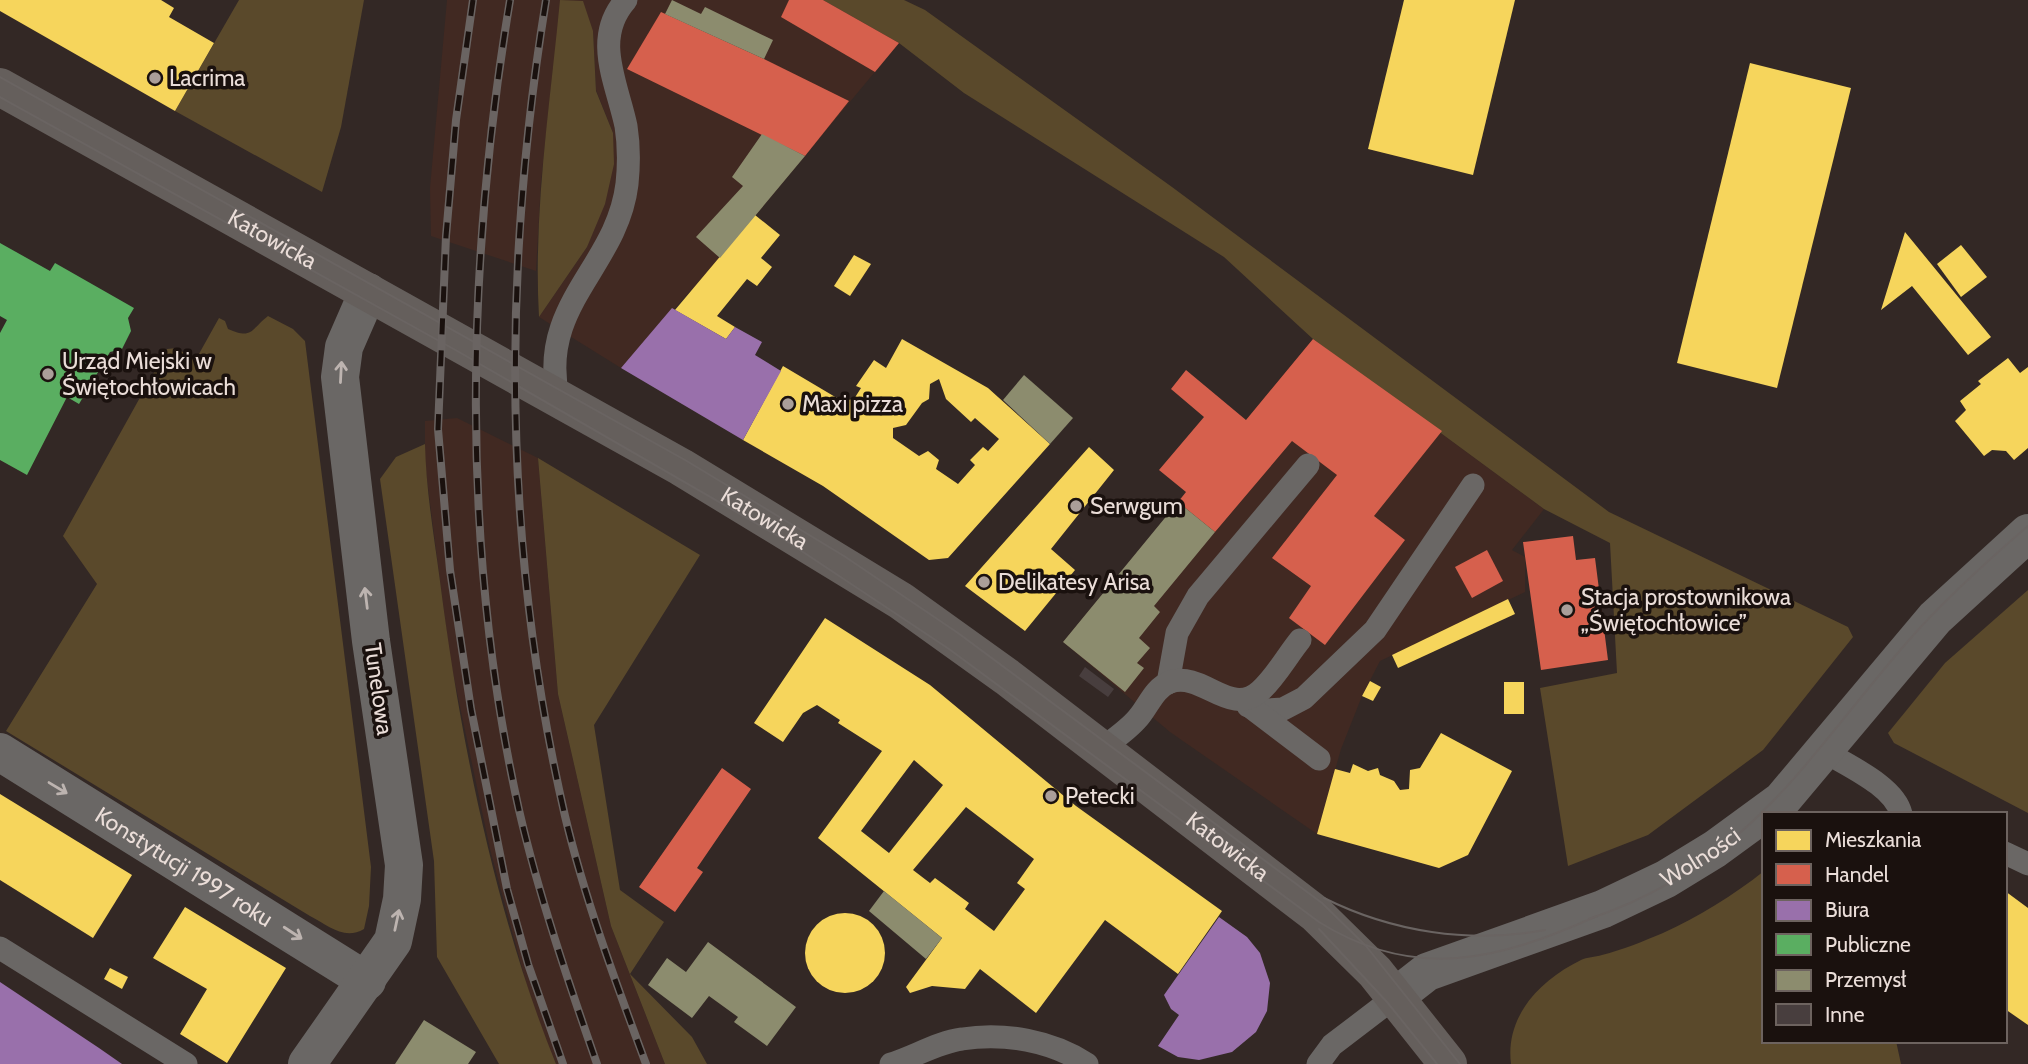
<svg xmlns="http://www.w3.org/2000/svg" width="2028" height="1064" font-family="Cabin,sans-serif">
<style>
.built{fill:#412922}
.green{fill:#5a492b}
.homes{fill:#f6d55c;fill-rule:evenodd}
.shops{fill:#d6604d}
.offices{fill:#9970ab}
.public{fill:#5aae61}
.industry{fill:#8c8c6e}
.building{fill:#483e3e}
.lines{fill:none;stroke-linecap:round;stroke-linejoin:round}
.lane{stroke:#6a6765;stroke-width:23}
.street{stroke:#6a6765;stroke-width:38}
.secondary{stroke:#655f5c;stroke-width:38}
.tram{stroke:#6a6462;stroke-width:2}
.rail-casing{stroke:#6a6462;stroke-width:8}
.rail{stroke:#1a110e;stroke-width:5;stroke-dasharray:16;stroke-linecap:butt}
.oneway{stroke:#bdb4b0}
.poi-dot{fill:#aa9e99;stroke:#1a110e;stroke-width:2.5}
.labels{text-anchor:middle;stroke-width:7;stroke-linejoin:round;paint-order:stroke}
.poi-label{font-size:23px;fill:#eaddd8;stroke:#1a110e;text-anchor:start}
.street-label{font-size:23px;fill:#eaddd8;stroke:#1a110e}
</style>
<rect width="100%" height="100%" fill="#332825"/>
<g class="built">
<polygon points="447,0 823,0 899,43 720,258 621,368 539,317 587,247 613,133 596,90 593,31 553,68 541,182 536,271 431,236 430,188"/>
<polygon points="1313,339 1544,509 1512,550 1525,557 1525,592 1380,661 1362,696 1341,749 1317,834 1170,732 1063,642"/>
<polygon points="457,418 538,458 558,694 611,926 665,1064 556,1064 533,1009 490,849 450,659 425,464 425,421"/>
</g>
<g class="green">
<polygon points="239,0 364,0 341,127 322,192 175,111"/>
<path d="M560,0l23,1 10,30 3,60 17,42 1,31 -9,40 -18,43 -48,70c-6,-106 11,-211 21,-317z"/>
<polygon points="823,0 904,0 925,10 1172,187 1609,512 1848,627 1853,637 1763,750 1648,835 1568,866 1540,688 1617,673 1610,543 1544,509 1313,339 1224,257 964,93 899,43"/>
<path d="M268,316l25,13 12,12 66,526 -2,39 -5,23c-20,12 -36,-4 -54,-13l-304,-185 91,-147 -34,-48 104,-187 10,-1 18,13 24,-43 6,3 3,8c25,11 23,0 40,-13z"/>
<path d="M425,444c1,46 9,92 15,137 20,158 56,335 116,483h-57l-62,-107 -3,-96 -54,-382 16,-22z"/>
<polygon points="538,458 700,555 594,725 620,890 664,922 630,974 692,1037 707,1064 665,1064 611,926 558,694"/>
<polygon points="2028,590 2028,813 1894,743 1888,733 1945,663"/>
<path d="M1764,871v170h132l5,23h-390c-6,-48 29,-84 70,-104 6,-3 14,-3 21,-5 20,-5 42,-14 61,-22 35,-16 71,-38 101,-62z"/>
</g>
<g class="homes">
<polygon points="0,0 161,0 174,8 169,17 214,43 175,111 0,11"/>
<polygon points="1404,0 1515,0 1473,175 1368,149"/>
<polygon points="1750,63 1851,88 1777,388 1677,363"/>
<polygon points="755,215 780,235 761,258 772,267 757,286 747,279 717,316 735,327 726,339 675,310"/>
<polygon points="1905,232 1991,337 1968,355 1912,286 1881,310"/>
<polygon points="1961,245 1987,277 1961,297 1937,264"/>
<polygon points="854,255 871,264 850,296 834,286"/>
<path d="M902,339l86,49 62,56 -102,114 -19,2 -106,-74 -80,-46 40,-74 59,35 12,-2 7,-11 -5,-2 18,-26 12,8zM939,379l7,20 25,23 4,-4 24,21 -11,12 -5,-4 -13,13 5,5 -17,19 -22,-15 3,-9 -11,-9 -9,5 -26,-18v-10l13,-3 16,-22 7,-4 1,-15z"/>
<polygon points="2008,358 2020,373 2028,367 2028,448 2014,460 2006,451 1992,450 1984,456 1955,421 1966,410 1960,401 1981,384 1978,381"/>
<polygon points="1089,447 1114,470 1051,549 1075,570 1025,631 965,586"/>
<polygon points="1508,599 1515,614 1398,668 1392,655"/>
<path d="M825,618l105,67 146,121 146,105 -44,63 -73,-54 -69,93 -56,-44 -15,20 -33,-3 -22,7 -4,-6 36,-49 -124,-100 64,-87 -44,-28 2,-3 -23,-15 -14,8 -20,29 -29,-19zM914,760l29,25 -54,68 -28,-22zM966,807l68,52 -17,24 8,6 -31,42 -29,-22 4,-6 -34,-25 -5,5 -17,-13z"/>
<polygon points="1370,681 1381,687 1373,701 1362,696"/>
<rect x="1504" y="682" width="20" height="32"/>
<polygon points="1441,733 1512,771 1468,855 1439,868 1317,834 1335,769 1350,773 1353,764 1368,771 1378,768 1380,775 1394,781 1400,790 1409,789 1410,770 1420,768"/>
<polygon points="0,794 132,875 93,938 0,880"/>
<polygon points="2005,891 2028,908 2028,1025 2005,1009"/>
<polygon points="185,907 286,968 227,1063 180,1034 207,989 153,958"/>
<circle cx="845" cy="953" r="40"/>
<polygon points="110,968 128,977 122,989 104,979"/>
</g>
<g class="shops">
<polygon points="789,0 823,0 899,43 875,72 781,17"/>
<polygon points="661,12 764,59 849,101 805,156 627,69"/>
<polygon points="1313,339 1442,431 1374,516 1405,540 1325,645 1289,618 1311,586 1272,558 1337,475 1292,441 1215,532 1178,502 1186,492 1159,470 1204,417 1171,389 1186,370 1246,420"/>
<polygon points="1573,536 1576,560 1595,558 1608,660 1541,670 1523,542"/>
<polygon points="1487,550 1503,581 1472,598 1455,567"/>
<polygon points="722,768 751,789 697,868 703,872 675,912 639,887"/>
</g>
<g class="offices">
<polygon points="672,308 726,339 735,327 762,342 755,355 781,371 743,440 621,368"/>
<polygon points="1219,917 1247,937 1260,953 1270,983 1267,1011 1256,1032 1232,1052 1199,1060 1178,1057 1158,1046 1179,1015 1171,1009 1164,995"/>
<polygon points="0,982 99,1048 122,1064 0,1064"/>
</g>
<polygon class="public" points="0,243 50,271 55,263 134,308 128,318 131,331 122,349 110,352 79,404 67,397 27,475 0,460 0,333 7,320 0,316"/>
<g class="industry">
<polygon points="672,0 701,14 705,7 773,40 764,59 665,14"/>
<polygon points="762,134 805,156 720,258 696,237 743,186 732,177"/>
<polygon points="1024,375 1073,418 1050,444 1003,400"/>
<polygon points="1178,502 1215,532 1154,606 1160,612 1139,638 1150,648 1137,663 1144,668 1125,692 1063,642"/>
<polygon points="884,891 942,938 926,959 869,911"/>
<polygon points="708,942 796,1007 767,1046 734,1022 738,1017 709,996 692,1018 648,985 667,958 686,972"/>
<polygon points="424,1020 476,1052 468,1064 395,1064"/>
</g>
<polygon class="building" points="1085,667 1114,689 1108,697 1079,676"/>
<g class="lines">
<g class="lane">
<path d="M558,397c-20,-93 59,-130 69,-213 2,-19 2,-39 -1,-58 -9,-43 -34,-88 0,-126"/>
<polyline points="1168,683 1177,633 1198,596 1308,465"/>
<polyline points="1248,706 1267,710 1283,709 1304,698 1375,630 1473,485"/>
<polyline points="1252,708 1319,759"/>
<path d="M1101,749c12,-9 27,-19 37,-31 10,-11 16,-30 32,-36 33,-11 60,36 90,9 15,-13 27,-35 40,-51"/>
<path d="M1824,751c22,14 71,35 77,63"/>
<polyline points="2005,853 2028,864"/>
<polyline points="0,948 186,1064"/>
<path d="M891,1064c23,-7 47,-22 71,-25 42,-7 90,2 125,25"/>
<polyline points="1318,1064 1332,1045 1395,997"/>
</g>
<g class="street">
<path id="s1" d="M0,752l367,229"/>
<path id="s2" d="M1395,997l32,-25 176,-63 63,-30 49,-30 67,-49 153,-182 93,-85"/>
<polyline points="307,1064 393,941 402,899 404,865 371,641 340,377 344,347 368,292"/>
</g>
<path class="secondary" id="s3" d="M0,87l681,380 220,134 106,76 309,237 59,58 73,92"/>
<g class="tram">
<polyline points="0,77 685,460 844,556 958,633 1322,903 1366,946 1460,1064"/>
<path d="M0,97l459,255 326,188 164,109 370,273c96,60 180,38 278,-6"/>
<path d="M1324,898c68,34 146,46 221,32"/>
<path d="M1589,919c161,-54 216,-160 320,-279 36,-41 77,-78 119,-114"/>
<polyline points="1319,929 1387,1002 1437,1064"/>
</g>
<g class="rail-casing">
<g id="rail">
<polyline points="473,0 456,120 446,236 438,429 450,570 471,709 507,889 528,964 563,1064"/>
<path d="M510,0c-44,265 -50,546 9,810 20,86 49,171 78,254"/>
<path d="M546,0c-44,271 -43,548 19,816 20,84 51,167 81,248"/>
</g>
</g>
<use href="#rail" class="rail"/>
</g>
<defs><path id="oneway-shaft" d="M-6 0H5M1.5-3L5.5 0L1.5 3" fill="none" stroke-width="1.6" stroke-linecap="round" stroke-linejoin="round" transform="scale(1.75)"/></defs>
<g class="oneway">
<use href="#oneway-shaft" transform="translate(341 372) rotate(-87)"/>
<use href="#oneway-shaft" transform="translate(366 598) rotate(-97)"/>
<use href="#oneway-shaft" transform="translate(58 788) rotate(31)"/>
<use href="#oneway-shaft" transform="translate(397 920) rotate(-78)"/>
<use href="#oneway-shaft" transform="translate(293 933) rotate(33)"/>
</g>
<g class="poi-dot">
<circle cx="155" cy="78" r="7"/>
<circle cx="48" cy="374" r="7"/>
<circle cx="788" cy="404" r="7"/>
<circle cx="1076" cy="506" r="7"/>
<circle cx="984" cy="582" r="7"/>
<circle cx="1567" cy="610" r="7"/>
<circle cx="1051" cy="796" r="7"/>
</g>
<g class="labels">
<g class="poi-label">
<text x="169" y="86">Lacrima</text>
<text x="62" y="369">Urząd Miejski w<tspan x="62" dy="26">Świętochłowicach</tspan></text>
<text x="802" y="412">Maxi pizza</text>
<text x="1090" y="514">Serwgum</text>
<text x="998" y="590">Delikatesy Arisa</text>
<text x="1581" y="605">Stacja prostownikowa<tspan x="1581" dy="26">„Świętochłowice”</tspan></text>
<text x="1065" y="804">Petecki</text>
</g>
<g class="street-label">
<text dy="8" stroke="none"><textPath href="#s3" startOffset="312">Katowicka</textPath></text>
<text dy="8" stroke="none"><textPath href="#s3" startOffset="878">Katowicka</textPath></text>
<text transform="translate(379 689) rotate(82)" y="8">Tunelowa</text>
<text dy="8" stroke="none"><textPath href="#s3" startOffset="1446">Katowicka</textPath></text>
<text dy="8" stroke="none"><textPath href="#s2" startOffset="338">Wolności</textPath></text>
<text dy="8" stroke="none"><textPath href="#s1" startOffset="217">Konstytucji 1997 roku</textPath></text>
</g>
</g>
<rect x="1762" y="812" width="245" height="231" fill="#1a110e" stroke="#6d635f" stroke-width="2"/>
<rect x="1776" y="830" width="35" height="21" fill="#f6d55c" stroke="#6d635f" stroke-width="2"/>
<text x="1825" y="847" font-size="21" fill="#eaddd8">Mieszkania</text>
<rect x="1776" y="864" width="35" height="21" fill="#d6604d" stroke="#6d635f" stroke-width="2"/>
<text x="1825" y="882" font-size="21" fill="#eaddd8">Handel</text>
<rect x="1776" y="900" width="35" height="21" fill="#9970ab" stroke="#6d635f" stroke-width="2"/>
<text x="1825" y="917" font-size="21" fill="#eaddd8">Biura</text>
<rect x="1776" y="934" width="35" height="21" fill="#5aae61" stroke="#6d635f" stroke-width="2"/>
<text x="1825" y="952" font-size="21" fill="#eaddd8">Publiczne</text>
<rect x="1776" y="970" width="35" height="21" fill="#8c8c6e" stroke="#6d635f" stroke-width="2"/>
<text x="1825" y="987" font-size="21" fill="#eaddd8">Przemysł</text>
<rect x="1776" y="1004" width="35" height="21" fill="#483e3e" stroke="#6d635f" stroke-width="2"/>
<text x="1825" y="1022" font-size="21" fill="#eaddd8">Inne</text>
</svg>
